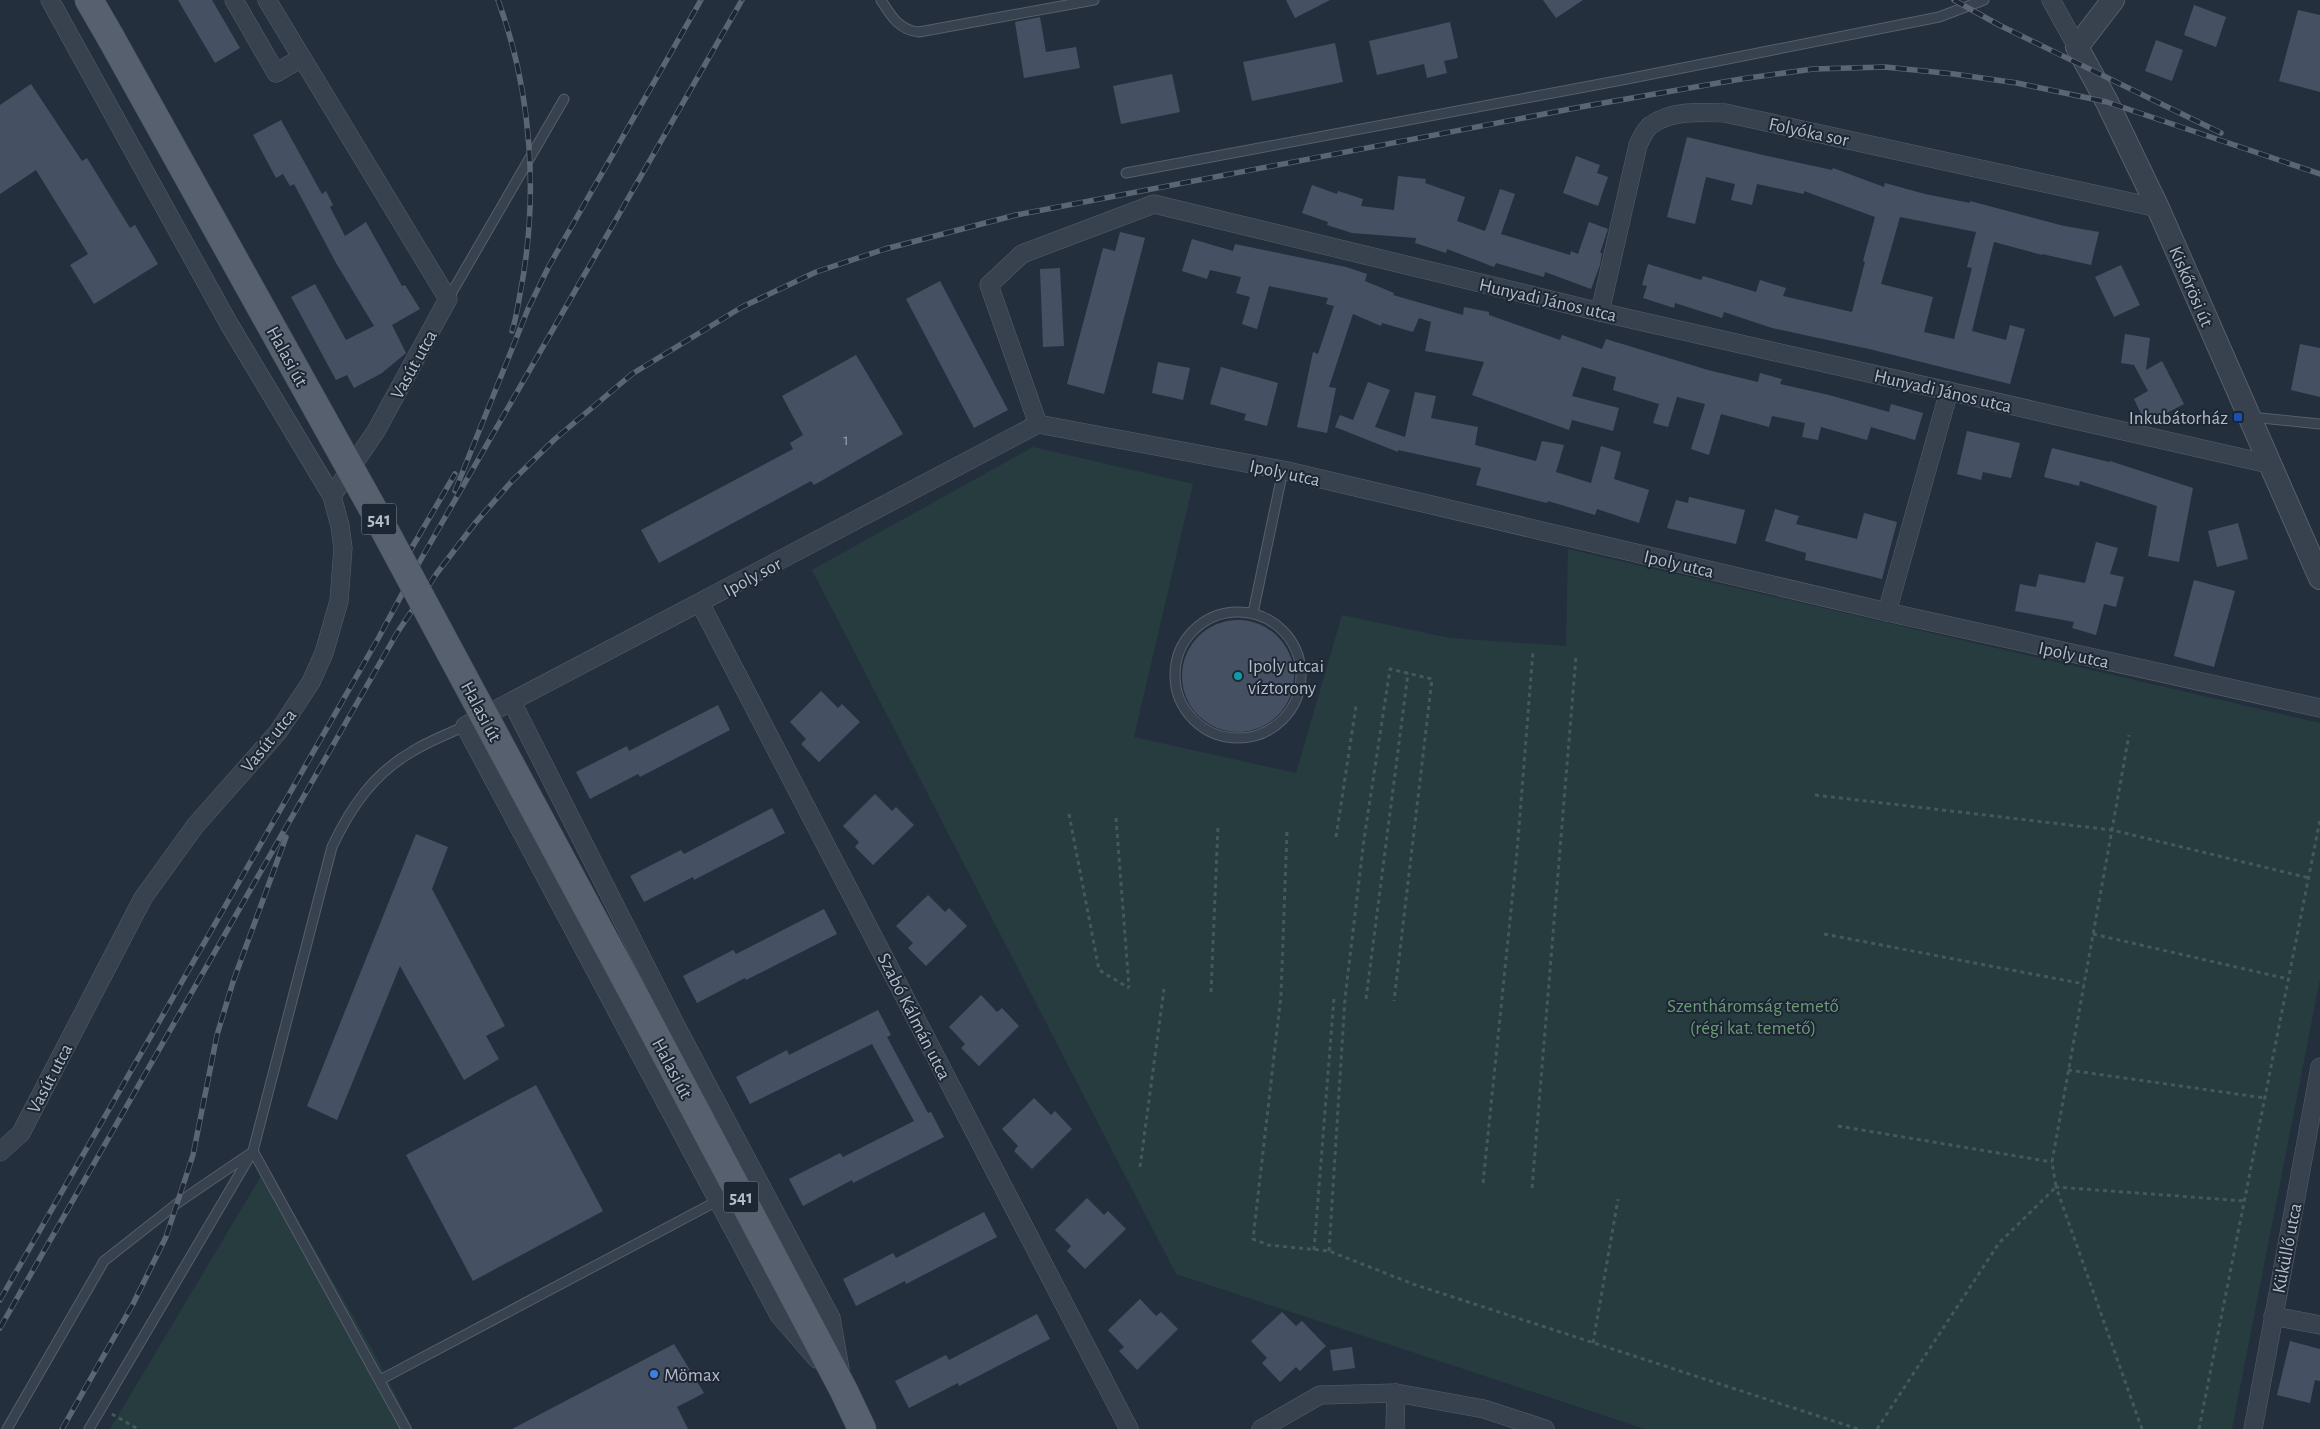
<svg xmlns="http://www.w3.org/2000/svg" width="2320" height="1429" font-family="'Alegreya Sans',sans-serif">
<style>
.green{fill:#263c3f}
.building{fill:#455162;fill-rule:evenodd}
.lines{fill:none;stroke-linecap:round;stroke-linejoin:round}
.service-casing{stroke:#565f6c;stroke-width:11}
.minor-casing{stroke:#565f6c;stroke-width:19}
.tertiary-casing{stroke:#565f6c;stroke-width:24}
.primary-casing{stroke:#414a57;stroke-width:29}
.path{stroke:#44595c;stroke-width:3;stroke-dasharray:4 4;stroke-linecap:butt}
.service{stroke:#38414e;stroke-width:9}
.minor{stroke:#38414e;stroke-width:18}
.tertiary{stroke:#38414e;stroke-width:22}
.primary{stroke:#56606e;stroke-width:28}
.rail-casing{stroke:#5a6575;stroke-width:5.5}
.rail{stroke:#1d2633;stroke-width:4;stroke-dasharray:11;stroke-linecap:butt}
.primary-bridge-casing{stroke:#414a57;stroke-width:29;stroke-linecap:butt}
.primary-bridge{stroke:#56606e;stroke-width:28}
.transit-dot{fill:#1a4fb4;stroke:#1d2633;stroke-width:2}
.culture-dot{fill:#0f9aa8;stroke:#1d2633;stroke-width:2}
.shop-dot{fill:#3f7fe0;stroke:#1d2633;stroke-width:2}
.labels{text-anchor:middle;stroke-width:4;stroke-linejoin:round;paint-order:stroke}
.number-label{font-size:16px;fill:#98a1af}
.shield{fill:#1d2633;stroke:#878f9c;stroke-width:1}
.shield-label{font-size:18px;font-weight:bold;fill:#b4bcc9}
.street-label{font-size:19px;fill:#b4bcc9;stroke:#1d2633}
.poi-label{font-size:19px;fill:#b4bcc9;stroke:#1d2633;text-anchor:start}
.park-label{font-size:19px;fill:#6b9a76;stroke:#1d2633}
</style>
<rect width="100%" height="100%" fill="#242f3e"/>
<g class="green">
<polygon points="1033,447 1193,484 1134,737 1296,773 1342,615 1450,638 1566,646 1568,549 2320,723 2320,979 2232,1429 1645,1429 1176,1274 812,570"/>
<polygon points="267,1166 373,1351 413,1429 110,1429"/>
</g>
<g class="building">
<polygon points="178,0 212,0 240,48 215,63"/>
<polygon points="1286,0 1330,0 1295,18"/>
<polygon points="1543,0 1583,0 1556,18"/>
<polygon points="2194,5 2226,17 2216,47 2184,35"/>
<polygon points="2298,10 2320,15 2320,92 2279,81"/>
<polygon points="1040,17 1046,52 1076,47 1080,68 1024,78 1015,22"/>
<polygon points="1450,22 1458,58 1444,61 1447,73 1427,78 1424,64 1377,75 1369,41"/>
<polygon points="2156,40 2183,50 2172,81 2145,71"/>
<polygon points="1335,43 1343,82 1252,101 1243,62"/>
<polygon points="1172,74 1180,112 1121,124 1113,86"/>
<polygon points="31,84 82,161 87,158 130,228 135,225 158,264 94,304 70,265 88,254 36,170 0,194 0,105"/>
<polygon points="281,120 322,194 326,191 333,205 330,207 345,236 366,222 402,286 405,285 420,309 392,325 406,353 382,373 354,388 347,375 336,380 291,297 315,284 346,340 374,326 336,263 294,184 290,186 283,174 276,178 253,135"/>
<path d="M1687,137l76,18 69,15 1,-2 51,19 1,-4 40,11 45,9v-2l94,25 35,6 -8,33 -49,-11v1l-48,-13 -22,89 34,9 4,-15 15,4 -15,55 -141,-35 -97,-21 -48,-16 -2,6 -47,-15 -1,5 -31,-10 4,-12 -5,-1 6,-21 53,16 2,-4 53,16 4,-12 26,8 -3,8 69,16 13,-50 -2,-1 12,-44 -71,-26v3l-47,-10 -5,21 -21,-5 4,-16 -29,-7 -11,47 -28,-7zM1900,217l76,15 -9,35 5,1 -18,71 -30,-7 9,-35 -52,-13z"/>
<polygon points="1576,156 1600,165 1597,173 1608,177 1598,206 1563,193"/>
<polygon points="1398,176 1426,179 1425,183 1465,197 1457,221 1485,231 1500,189 1515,194 1501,234 1570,255 1571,251 1578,254 1589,222 1608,229 1600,253 1602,253 1600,265 1591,289 1545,272 1544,277 1496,263 1494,267 1447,249 1446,253 1415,243 1416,238 1352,233 1327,225 1328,222 1302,213 1312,185 1337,194 1338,191 1363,199 1361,206 1394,210"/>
<polygon points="1120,232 1145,238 1104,394 1067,384 1103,248 1115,251"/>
<polygon points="1192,239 1233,251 1235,244 1346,267 1367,274 1365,281 1394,293 1393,295 1463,315 1464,307 1489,312 1489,315 1560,340 1562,335 1602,349 1606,339 1708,370 1758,382 1760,373 1782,379 1780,384 1829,395 1889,412 1891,404 1923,413 1915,440 1871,427 1867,440 1821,427 1818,440 1802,437 1805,423 1772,416 1769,427 1721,414 1709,455 1691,449 1705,404 1677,397 1668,427 1653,423 1659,404 1613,390 1616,377 1582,367 1572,396 1619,408 1613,431 1572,420 1569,430 1472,395 1484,362 1425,351 1431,322 1419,318 1413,332 1382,323 1381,326 1353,314 1329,387 1336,388 1327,433 1297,427 1313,352 1318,354 1334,306 1326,304 1328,298 1269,286 1257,329 1242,324 1250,297 1236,293 1241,277 1210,270 1207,279 1182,271"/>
<polygon points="2121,265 2140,305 2114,317 2095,277"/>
<polygon points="1060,268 1064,346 1043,347 1040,269"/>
<polygon points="940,281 1008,410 974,428 906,299"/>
<polygon points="2125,334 2150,338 2146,370 2162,361 2184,404 2146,424 2134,399 2148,391 2134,365 2121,363"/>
<polygon points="2300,344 2320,348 2320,397 2291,390"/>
<polygon points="856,355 903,434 814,485 811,481 659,563 641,530 793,449 790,443 803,435 782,396"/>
<polygon points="1158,362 1190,368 1183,400 1152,393"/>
<polygon points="1221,367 1278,383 1267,426 1244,420 1246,414 1210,404"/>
<polygon points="1368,382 1390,390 1375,427 1405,437 1415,392 1436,396 1431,418 1478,427 1475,445 1536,461 1542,441 1564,445 1556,472 1591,483 1601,446 1621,452 1614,479 1649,490 1639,523 1597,509 1595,515 1548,501 1547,503 1476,485 1481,468 1398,450 1398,452 1335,427 1340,415 1353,420"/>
<polygon points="1967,431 2020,443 2011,478 1983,472 1981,480 1957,474"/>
<polygon points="2052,448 2109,462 2110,461 2193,488 2179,562 2148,556 2157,506 2080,481 2079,486 2044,477"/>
<polygon points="1689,497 1745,510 1736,544 1667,528 1676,500 1688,503"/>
<polygon points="1775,509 1799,516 1796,524 1857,539 1864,513 1897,522 1882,579 1805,560 1806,553 1765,541"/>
<polygon points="2238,523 2248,559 2217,567 2208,531"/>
<polygon points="2096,542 2118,548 2110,574 2124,577 2116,607 2104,604 2096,635 2072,628 2074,622 2015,611 2020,584 2036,587 2039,574 2085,583"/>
<polygon points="2194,580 2235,591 2214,667 2174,656"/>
<circle cx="1238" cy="676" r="56"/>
<polygon points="821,691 838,708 842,704 860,722 819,762 801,744 806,739 790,722"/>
<polygon points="718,705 730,730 640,777 638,774 590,799 576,772 627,746 629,751"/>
<polygon points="875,794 892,811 896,807 914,825 873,865 855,847 859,842 843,826"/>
<polygon points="772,808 785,833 694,880 693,877 644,902 630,876 681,850 684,854"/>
<polygon points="416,834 448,847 432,889 505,1026 486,1036 499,1059 464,1080 400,966 337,1120 307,1106"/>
<polygon points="928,895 945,912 949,908 967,926 926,966 908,948 913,943 896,926"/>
<polygon points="824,909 837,934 746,980 745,978 697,1003 683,976 733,950 736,954"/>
<polygon points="981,995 997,1012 1002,1008 1019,1026 979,1066 961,1048 965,1044 949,1027"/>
<polygon points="878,1010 891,1035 887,1037 928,1113 931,1112 944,1137 853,1183 852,1180 803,1206 789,1179 840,1153 843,1157 914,1121 872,1044 750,1104 736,1077 787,1050 789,1055"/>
<polygon points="536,1085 603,1211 473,1281 406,1155"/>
<polygon points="1034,1098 1051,1115 1055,1111 1072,1129 1032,1169 1014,1151 1018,1146 1002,1129"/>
<polygon points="1087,1198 1104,1215 1108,1211 1126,1229 1085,1269 1067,1251 1071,1246 1055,1230"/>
<polygon points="984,1212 997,1237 906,1284 905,1281 856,1306 843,1279 893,1253 896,1258"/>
<polygon points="1140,1299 1156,1316 1161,1312 1178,1329 1137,1370 1119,1351 1124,1347 1108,1330"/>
<polygon points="1282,1312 1296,1326 1302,1321 1326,1346 1300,1371 1296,1367 1280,1382 1262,1363 1267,1358 1251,1341"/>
<polygon points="1037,1314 1050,1339 959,1386 958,1383 909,1408 895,1381 946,1355 949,1360"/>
<polygon points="2290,1341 2320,1349 2320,1381 2315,1380 2310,1403 2277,1395"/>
<polygon points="674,1344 704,1393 677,1407 688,1429 512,1429"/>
<polygon points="1352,1347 1355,1368 1333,1371 1330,1350"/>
</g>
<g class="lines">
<g class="service-casing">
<g id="service">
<path d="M881,0c10,16 18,30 38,32l175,-32"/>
<polyline points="1126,173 1622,80 1939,17 1984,0"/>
<polyline points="448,299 564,99"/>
<polyline points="2251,417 2320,424"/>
<circle cx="1238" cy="675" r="63"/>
<polyline points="1253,613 1283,470"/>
<polyline points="253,1151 406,1429"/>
<polyline points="380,1380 719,1200"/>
<polyline points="7,1429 104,1261 179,1202 251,1153"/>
<path d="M89,1429l164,-278 79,-304c18,-39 42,-74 81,-96 16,-10 35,-17 52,-25"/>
</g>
</g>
<g class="minor-casing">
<g id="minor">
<polyline points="234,0 276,73 301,58"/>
<polyline points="267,0 448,299 376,431 332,496"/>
<polyline points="2051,0 2077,47"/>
<path d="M1600,312l38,-167c3,-6 7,-16 13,-20 20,-15 51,-13 74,-12l433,95"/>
<polyline points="1038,424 989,285 1022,254 1154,204 1600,312 2269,464"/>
<polyline points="1038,424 1283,470 1887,612 2320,708"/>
<polyline points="700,603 1129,1429"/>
<polyline points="1887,612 1949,391"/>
<polyline points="512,702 676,1026 831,1318 840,1369"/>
<polyline points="0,1152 21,1133 143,898 195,826 278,732 311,682 324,653 339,601 343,548 340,526 332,496 229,324 50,0"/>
<polyline points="2273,1316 2320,1325"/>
<polyline points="817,1359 779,1315 465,726 1038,424"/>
<polyline points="1261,1429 1320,1395 1396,1393 1484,1409 1545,1429"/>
<polyline points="1395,1429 1396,1393"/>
<polyline points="2253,1429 2320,1067"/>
</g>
</g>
<g class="tertiary-casing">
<polyline id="tertiary" points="2113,0 2077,47 2107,102 2158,208 2320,578"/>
</g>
<g class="primary-casing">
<g id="primary">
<polyline points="89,0 111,38"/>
<polyline points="639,1004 843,1389 862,1429"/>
</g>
</g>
<g class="path">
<polyline points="1815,795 2112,830 2309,878"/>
<polyline points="1069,814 1099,970 1129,988"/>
<polyline points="1116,818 1129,987"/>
<polyline points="1287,832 1281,995 1253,1239 1268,1245 1329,1251 1413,1284 1858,1429"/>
<polyline points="1336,837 1356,706"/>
<polyline points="1824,934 2084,984"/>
<polyline points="2093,934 2288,979"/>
<polyline points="1211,992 1218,826"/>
<polyline points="1366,999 1408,673"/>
<polyline points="2068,1070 2265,1098"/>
<polyline points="1838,1126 2052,1162"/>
<polyline points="1140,1167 1164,989"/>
<polyline points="1483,1183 1517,852 1533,651"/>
<polyline points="1532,1188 1576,656"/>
<polyline points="1314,1250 1334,998"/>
<polyline points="1329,1251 1345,998 1364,839 1390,669 1432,679 1394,1001"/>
<polyline points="1593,1343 1618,1199"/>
<polyline points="112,1414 138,1429"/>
<polyline points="1877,1429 1999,1243 2056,1187 2052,1162 2129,735"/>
<polyline points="2142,1429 2056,1187 2245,1201"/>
<polyline points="2199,1429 2320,820"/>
</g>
<use href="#service" class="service"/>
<use href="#minor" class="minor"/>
<use href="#tertiary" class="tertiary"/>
<use href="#primary" class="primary"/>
<g class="rail-casing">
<g id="rail">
<path d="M498,0c34,92 41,198 22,294 -2,12 -4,25 -8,37"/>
<polyline points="1954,0 1999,25 2221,133"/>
<polyline points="455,491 528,309 549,266 701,0"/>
<polyline points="407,556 455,474"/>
<polyline points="0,1300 379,637 416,568 742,0"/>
<polyline points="0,1328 397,633 437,573 476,522 512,481 555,439 632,374 742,307 816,272 885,249 1016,215 1586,106 1741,79 1813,69 1885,67 1954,74 2017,83 2107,102 2320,174"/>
<polyline points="62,1429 133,1304 166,1237 193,1155 217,1035 233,982 286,837"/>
</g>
</g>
<use href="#rail" class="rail"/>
<g class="primary-bridge-casing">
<polyline id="primary-bridge" points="111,38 384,529 639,1004"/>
</g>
<use href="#primary-bridge" class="primary-bridge"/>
</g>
<rect class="transit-dot" x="2233" y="412" width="10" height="10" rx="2.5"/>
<circle class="culture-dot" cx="1238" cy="676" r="5"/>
<circle class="shop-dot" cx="654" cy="1374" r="5"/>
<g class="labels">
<g class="number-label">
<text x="846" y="445">1</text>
</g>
<g class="shield">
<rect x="361.5" y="503.5" width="35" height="31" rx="4"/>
<rect x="723.5" y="1181.5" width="35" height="31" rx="4"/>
</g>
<g class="shield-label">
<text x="379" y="525">541</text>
<text x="741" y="1203">541</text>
</g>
<g class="street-label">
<text transform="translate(1809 131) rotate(12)" y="7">Folyóka sor</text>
<text transform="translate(2192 286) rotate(67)" y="7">Kiskőrösi út</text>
<text transform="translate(1548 299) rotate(13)" y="7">Hunyadi János utca</text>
<text transform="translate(288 356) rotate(61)" y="7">Halasi út</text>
<text transform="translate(413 364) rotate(-61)" y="7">Vasút utca</text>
<text transform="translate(1943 390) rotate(13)" y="7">Hunyadi János utca</text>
<text transform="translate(1285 472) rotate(12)" y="7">Ipoly utca</text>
<text transform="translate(1679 563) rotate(13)" y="7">Ipoly utca</text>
<text transform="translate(752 576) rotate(-28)" y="7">Ipoly sor</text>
<text transform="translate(2074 654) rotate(12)" y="7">Ipoly utca</text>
<text transform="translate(482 711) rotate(62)" y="7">Halasi út</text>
<text transform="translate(268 740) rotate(-51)" y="7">Vasút utca</text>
<text transform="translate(915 1016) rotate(63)" y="7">Szabó Kálmán utca</text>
<text transform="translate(673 1068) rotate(62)" y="7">Halasi út</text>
<text transform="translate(49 1078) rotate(-62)" y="7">Vasút utca</text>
<text transform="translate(2286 1248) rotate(-79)" y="7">Küküllő utca</text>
</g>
<g class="poi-label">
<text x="2228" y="424" text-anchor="end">Inkubátorház</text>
<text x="1248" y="672">Ipoly utcai<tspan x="1248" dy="22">víztorony</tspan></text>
<text x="664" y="1381">Mömax</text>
</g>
<g class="park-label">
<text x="1753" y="1012">Szentháromság temető<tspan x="1753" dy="22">(régi kat. temető)</tspan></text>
</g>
</g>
</svg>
